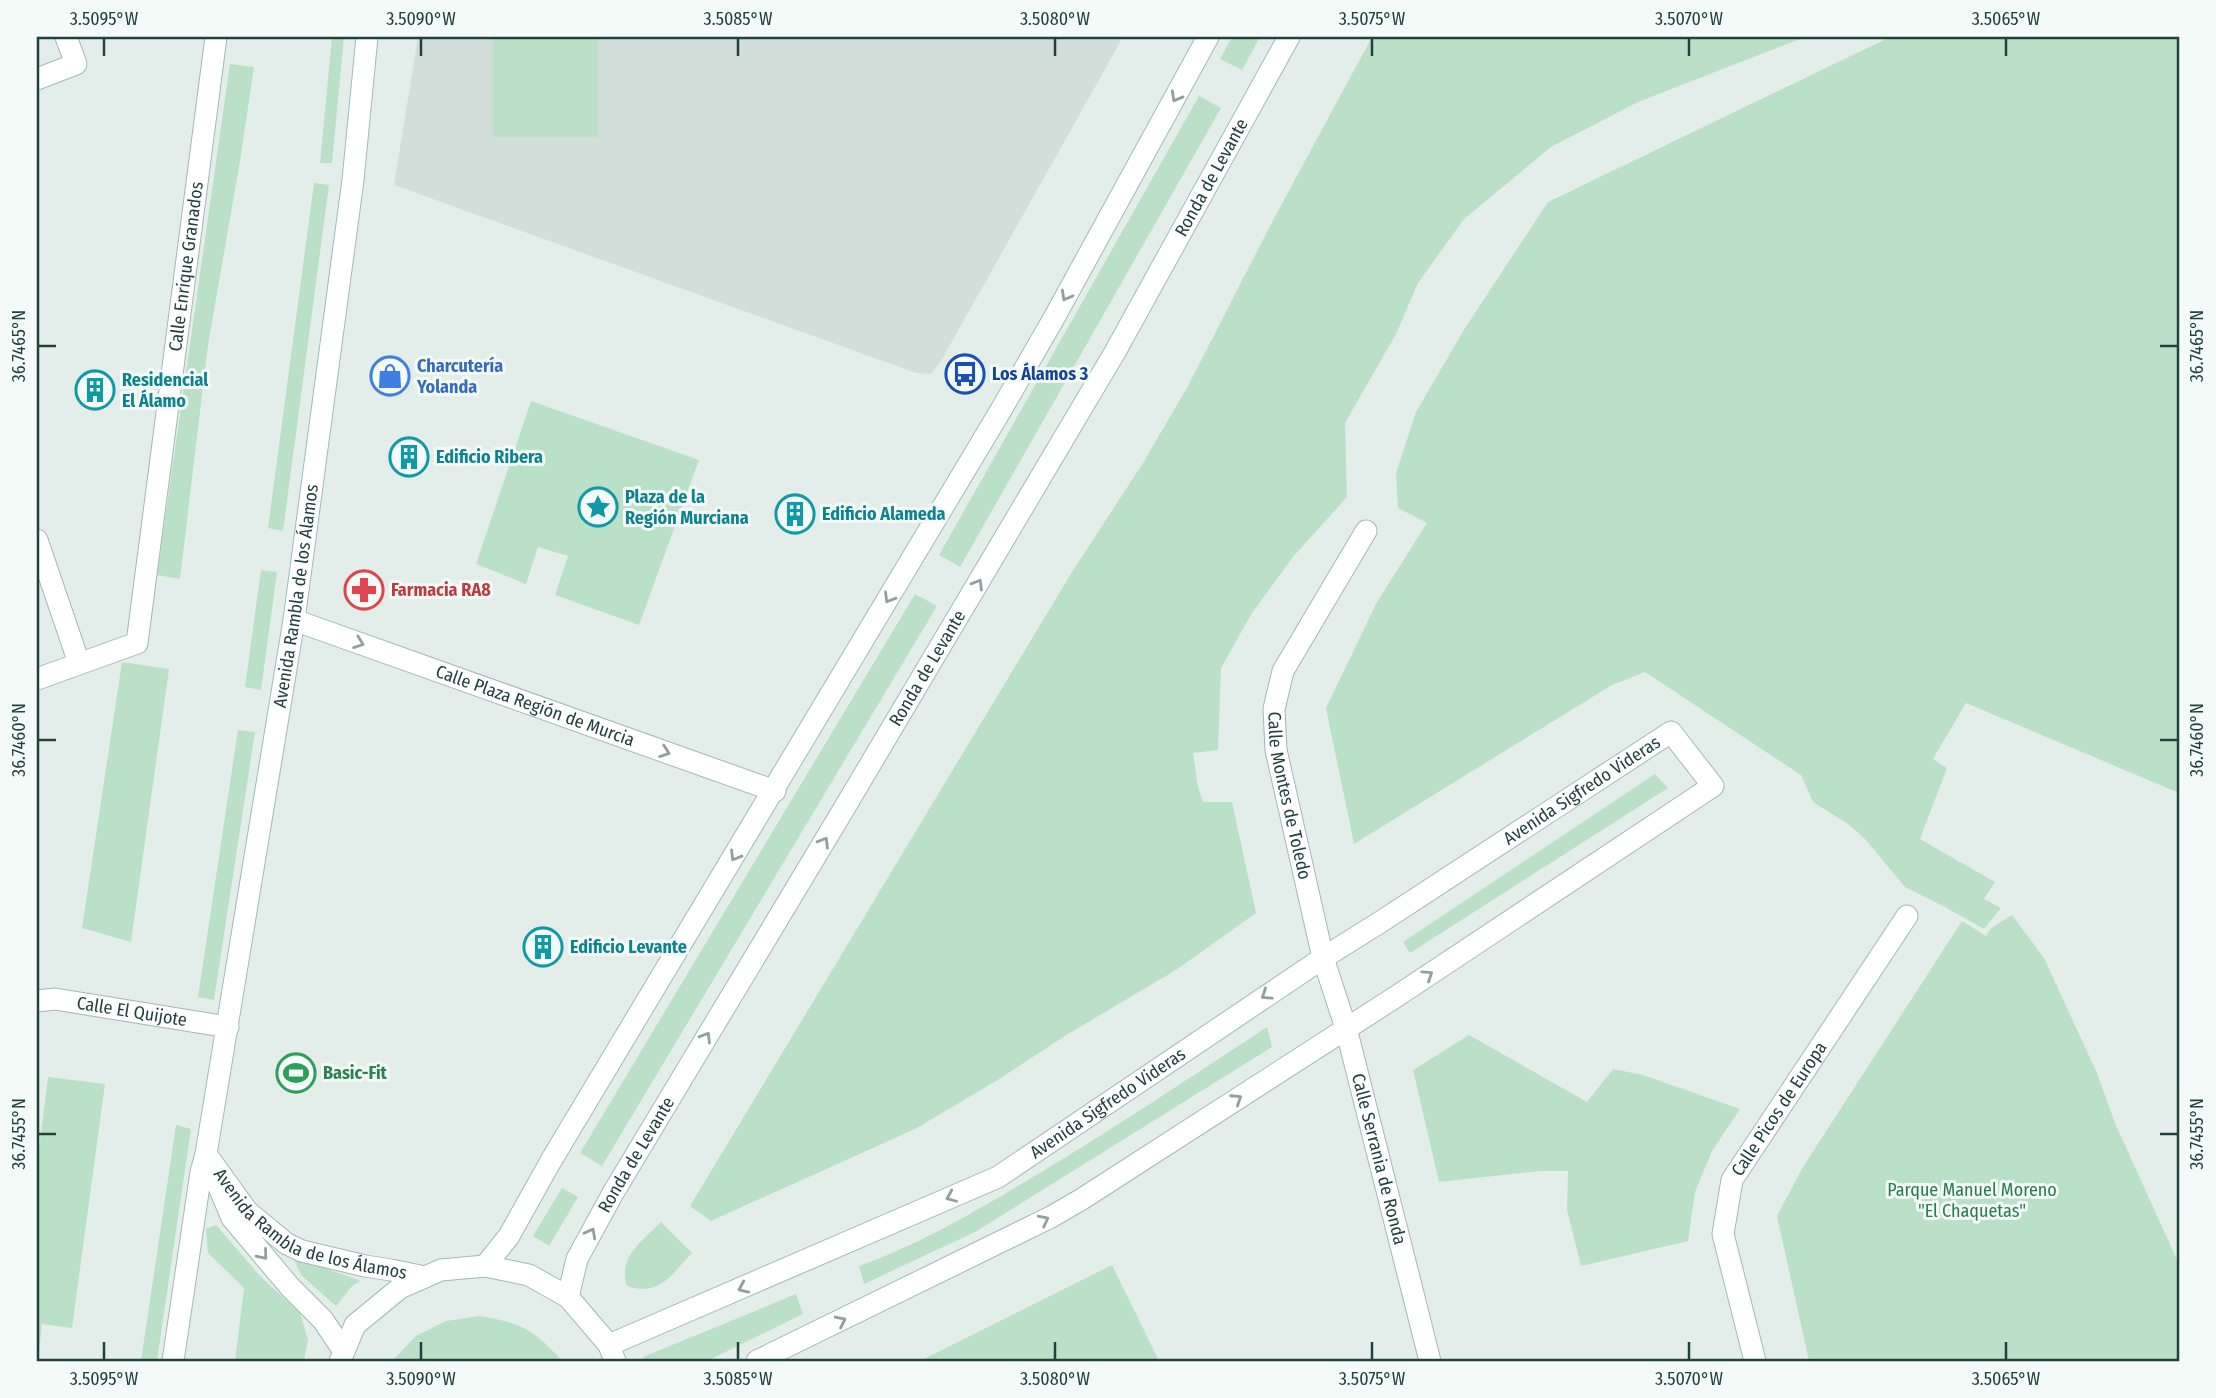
<svg xmlns="http://www.w3.org/2000/svg" width="2216" height="1398" font-family="'Fira Sans Condensed',sans-serif">
<style>
.built{fill:#d1ded9}
.green{fill:#bae1c8}
.lines{fill:none;stroke-linecap:round;stroke-linejoin:round}
.street-casing{stroke:#a5b7b2;stroke-width:23}
.secondary-casing{stroke:#a0bbb4;stroke-width:23}
.street{stroke:#fff;stroke-width:21}
.secondary{stroke:#fff;stroke-width:21}
.oneway{stroke:#90a09e}
.ticks{fill:none;stroke:#21413c;stroke-width:2.5}
.labels{text-anchor:middle;stroke-width:6;stroke-linejoin:round;paint-order:stroke}
.street-label{font-size:18px;fill:#21413c;stroke:#f4faf8}
.shop-label{font-size:18px;font-weight:bold;fill:#366cbe;stroke:#f4faf8;text-anchor:start}
.transit-label{font-size:18px;font-weight:bold;fill:#164399;stroke:#f4faf8;text-anchor:start}
.culture-label{font-size:18px;font-weight:bold;fill:#0d838f;stroke:#f4faf8;text-anchor:start}
.health-label{font-size:18px;font-weight:bold;fill:#be3a42;stroke:#f4faf8;text-anchor:start}
.leisure-label{font-size:18px;font-weight:bold;fill:#27864d;stroke:#f4faf8;text-anchor:start}
.park-label{font-size:18px;fill:#277b50;stroke:#f4faf8}
.neatline{fill:none;stroke:#21413c;stroke-width:2.5}
.ticks-label{font-size:18px;text-anchor:middle;fill:#21413c}
</style>
<rect width="100%" height="100%" fill="#e3eeea"/>
<polygon class="built" points="418,37 1123,37 941,361 931,374 916,373 394,185"/>
<g class="green">
<polygon points="332,37 344,37 332,163 320,163"/>
<rect x="493" y="37" width="105" height="100"/>
<polygon points="1232,37 1260,37 1242,70 1220,59"/>
<polygon points="1372,37 1805,37 1638,102 1551,147 1464,219 1418,283 1396,334 1345,423 1347,497 1293,557 1252,613 1221,668 1218,750 1193,753 1198,787 1203,802 1232,802 1256,913 1176,970 1068,1034 996,1081 915,1129 711,1221 690,1206 1072,572 1143,463 1188,386 1271,224"/>
<polygon points="1890,37 2179,37 2179,793 1966,703 1933,759 1947,768 1920,839 1995,882 1984,899 2001,908 1984,929 1943,906 1905,887 1865,839 1848,824 1813,802 1801,775 1645,672 1612,685 1354,844 1326,708 1377,602 1427,523 1398,508 1396,473 1416,412 1465,328 1548,202"/>
<polygon points="230,64 254,67 240,161 208,345 180,579 157,575"/>
<polygon points="1199,96 1221,108 960,567 939,555"/>
<polygon points="314,183 329,185 283,531 268,528"/>
<polygon points="531,401 699,460 639,625 555,595 568,556 538,547 526,584 476,564"/>
<polygon points="261,570 277,572 261,690 245,687"/>
<polygon points="915,594 937,606 602,1166 580,1153"/>
<polygon points="122,662 169,669 131,942 82,928"/>
<polygon points="238,730 255,732 214,1000 198,997"/>
<polygon points="1655,774 1668,788 1410,953 1403,942"/>
<polygon points="2012,915 2044,958 2097,1073 2115,1123 2179,1264 2179,1361 1809,1361 1777,1216 1803,1167 1962,921 1986,936 1991,928"/>
<path d="M1267,1027l5,20 -297,185 -111,52 -5,-18c64,-23 122,-58 179,-92 78,-47 153,-97 229,-147z"/>
<polygon points="1469,1035 1587,1102 1613,1069 1643,1075 1740,1109 1712,1151 1695,1192 1688,1241 1581,1266 1567,1210 1568,1171 1540,1171 1439,1182 1413,1070"/>
<polygon points="48,1077 105,1084 72,1328 42,1324 39,1352 37,1352 37,1164"/>
<polygon points="176,1125 191,1129 157,1361 141,1361"/>
<polygon points="562,1188 578,1197 549,1246 533,1236"/>
<path d="M661,1222l31,31c-21,22 -32,44 -65,33 -10,-28 16,-46 34,-64z"/>
<polygon points="216,1225 260,1276 300,1313 308,1340 304,1361 235,1361 244,1288 208,1253 206,1229"/>
<polygon points="294,1260 316,1265 361,1281 353,1285 336,1306 301,1275"/>
<polygon points="1112,1265 1159,1361 920,1361"/>
<polygon points="796,1294 803,1314 707,1361 644,1361 643,1357"/>
<path d="M479,1316c43,7 54,13 83,45h-170l24,-25 30,-15z"/>
</g>
<g class="lines">
<g class="street-casing">
<g id="street">
<polyline points="37,79 76,64 66,37"/>
<path id="s1" d="M1366,531l-83,140 -9,38 2,41 47,208 23,70 84,333"/>
<polyline points="37,540 79,663"/>
<path id="s2" d="M294,620l481,171"/>
<path id="s3" d="M37,679l100,-36 79,-606"/>
<path id="s4" d="M37,1001l18,-2 173,28"/>
<path id="s5" d="M609,1345l389,-168 325,-219 59,-37 289,-189 42,54 -316,210 -315,203 -31,18 -294,144"/>
<path id="s6" d="M1755,1361l-32,-127 9,-54 175,-264"/>
</g>
</g>
<g class="secondary-casing">
<g id="secondary">
<path id="s7" d="M206,1154l41,57 40,33 15,7 63,15 26,4 34,7"/>
<polyline points="218,1185 232,1218 290,1287 323,1320 343,1350"/>
<polyline points="485,1266 509,1236 552,1159 1001,410 1054,318 1208,37"/>
<path id="s8" d="M568,1297l9,-38 36,-66 229,-381 273,-460 174,-315"/>
<path id="s9" d="M173,1361l28,-189 5,-18 88,-534 59,-440 14,-143"/>
<polyline points="340,1361 355,1325 400,1288 441,1270 485,1266 529,1275 568,1297 609,1345 615,1361"/>
</g>
</g>
<use href="#street" class="street"/>
<use href="#secondary" class="secondary"/>
</g>
<defs><path id="oneway-chevron" d="M-2-3.5L2.5 0L-2 3.5" fill="none" stroke-width="1.6" stroke-linecap="round" stroke-linejoin="round" transform="scale(1.75)"/></defs>
<g class="oneway">
<use href="#oneway-chevron" transform="translate(1176 97) rotate(119)"/>
<use href="#oneway-chevron" transform="translate(1066 296) rotate(119)"/>
<use href="#oneway-chevron" transform="translate(978 584) rotate(-59)"/>
<use href="#oneway-chevron" transform="translate(889 598) rotate(121)"/>
<use href="#oneway-chevron" transform="translate(359 643) rotate(20)"/>
<use href="#oneway-chevron" transform="translate(665 752) rotate(19)"/>
<use href="#oneway-chevron" transform="translate(824 842) rotate(-59)"/>
<use href="#oneway-chevron" transform="translate(735 856) rotate(121)"/>
<use href="#oneway-chevron" transform="translate(1428 975) rotate(-34)"/>
<use href="#oneway-chevron" transform="translate(1266 995) rotate(146)"/>
<use href="#oneway-chevron" transform="translate(706 1037) rotate(-59)"/>
<use href="#oneway-chevron" transform="translate(1237 1099) rotate(-33)"/>
<use href="#oneway-chevron" transform="translate(951 1197) rotate(157)"/>
<use href="#oneway-chevron" transform="translate(1044 1220) rotate(-27)"/>
<use href="#oneway-chevron" transform="translate(591 1233) rotate(-62)"/>
<use href="#oneway-chevron" transform="translate(263 1255) rotate(51)"/>
<use href="#oneway-chevron" transform="translate(743 1288) rotate(156)"/>
<use href="#oneway-chevron" transform="translate(841 1321) rotate(-26)"/>
</g>
<path class="ticks" d="M104,38v18M421,38v18M738,38v18M1055,38v18M1372,38v18M1689,38v18M2006,38v18M38,346h18M2160,346h18M38,740h18M2160,740h18M38,1134h18M2160,1134h18M104,1342v18M421,1342v18M738,1342v18M1055,1342v18M1372,1342v18M1689,1342v18M2006,1342v18"/>
<defs>
<g id="bus-ring" transform="scale(2.0125)"><circle r="9.5" fill="#f4faf8" stroke="#1a4fb4" stroke-width="1.5"/><path d="M-5-6H5V4H4V6H2V4H-2V6H-4V4H-5ZM-3.5-4V0h7V-4ZM-3.5 1.2v1.5H-2V1.2ZM2 1.2v1.5H3.5V1.2Z" fill="#1a4fb4"/></g>
<g id="shop-ring" transform="scale(2.0125)"><circle r="9.5" fill="#f4faf8" stroke="#3f7fe0" stroke-width="1.5"/><path d="M-5-2.5h2.3a2.7 3.5 0 0 1 5.4 0H5L5.5 6h-11ZM-1.5-2.5h3a1.5 2.3 0 0 0-3 0Z" fill="#3f7fe0"/></g>
<g id="building-ring" transform="scale(2.0125)"><circle r="9.5" fill="#f4faf8" stroke="#0f9aa8" stroke-width="1.5"/><path d="M-4-6H4V6H1V3H-1V6H-4ZM-2.5-4.3h1.7v1.8h-1.7ZM.8-4.3h1.7v1.8H.8ZM-2.5-1h1.7V.8h-1.7ZM.8-1h1.7V.8H.8Z" fill="#0f9aa8"/></g>
<g id="sight-ring" transform="scale(2.0125)"><circle r="9.5" fill="#f4faf8" stroke="#0f9aa8" stroke-width="1.5"/><path d="M0-6L1.8-2.2L6-1.7L2.9 1.2L3.7 5.4L0 3.3L-3.7 5.4L-2.9 1.2L-6-1.7L-1.8-2.2Z" fill="#0f9aa8"/></g>
<g id="pharmacy-ring" transform="scale(2.0125)"><circle r="9.5" fill="#f4faf8" stroke="#e0444e" stroke-width="1.5"/><path d="M-2-6h4v4h4v4h-4v4h-4v-4h-4v-4h4Z" fill="#e0444e"/></g>
<g id="stadium-ring" transform="scale(2.0125)"><circle r="9.5" fill="#f4faf8" stroke="#2e9e5b" stroke-width="1.5"/><path d="M0-5a6.5 5 0 1 0 0 10a6.5 5 0 1 0 0-10ZM-3.5-1.8h7v3.6h-7Z" fill="#2e9e5b"/></g>
</defs>
<g fill-rule="evenodd">
<use href="#bus-ring" x="965" y="374"/>
<use href="#shop-ring" x="390" y="376"/>
<use href="#building-ring" x="95" y="390"/>
<use href="#building-ring" x="409" y="457"/>
<use href="#sight-ring" x="598" y="507"/>
<use href="#building-ring" x="795" y="514"/>
<use href="#pharmacy-ring" x="364" y="590"/>
<use href="#building-ring" x="543" y="947"/>
<use href="#stadium-ring" x="296" y="1073"/>
</g>
<g class="labels">
<g class="street-label">
<text dy="6" stroke="none"><textPath href="#s8" startOffset="1293">Ronda de Levante</textPath></text>
<text dy="6" stroke="none"><textPath href="#s3" startOffset="486">Calle Enrique Granados</textPath></text>
<text dy="6" stroke="none"><textPath href="#s9" startOffset="775">Avenida Rambla de los Álamos</textPath></text>
<text dy="6" stroke="none"><textPath href="#s8" startOffset="726">Ronda de Levante</textPath></text>
<text dy="6" stroke="none"><textPath href="#s2" startOffset="256">Calle Plaza Región de Murcia</textPath></text>
<text dy="6" stroke="none"><textPath href="#s5" startOffset="1124">Avenida Sigfredo Videras</textPath></text>
<text dy="6" stroke="none"><textPath href="#s1" startOffset="290">Calle Montes de Toledo</textPath></text>
<text dy="6" stroke="none"><textPath href="#s4" startOffset="96">Calle El Quijote</textPath></text>
<text dy="6" stroke="none"><textPath href="#s5" startOffset="556">Avenida Sigfredo Videras</textPath></text>
<text dy="6" stroke="none"><textPath href="#s6" startOffset="271">Calle Picos de Europa</textPath></text>
<text dy="6" stroke="none"><textPath href="#s8" startOffset="159">Ronda de Levante</textPath></text>
<text dy="6" stroke="none"><textPath href="#s1" startOffset="665">Calle Serrania de Ronda</textPath></text>
<text dy="6" stroke="none"><textPath href="#s7" startOffset="133">Avenida Rambla de los Álamos</textPath></text>
</g>
<g class="shop-label">
<text x="417" y="372">Charcutería<tspan x="417" dy="21">Yolanda</tspan></text>
</g>
<g class="transit-label">
<text x="992" y="380">Los Álamos 3</text>
</g>
<g class="culture-label">
<text x="122" y="386">Residencial<tspan x="122" dy="21">El Álamo</tspan></text>
<text x="436" y="463">Edificio Ribera</text>
<text x="625" y="503">Plaza de la<tspan x="625" dy="21">Región Murciana</tspan></text>
<text x="822" y="520">Edificio Alameda</text>
<text x="570" y="953">Edificio Levante</text>
</g>
<g class="health-label">
<text x="391" y="596">Farmacia RA8</text>
</g>
<g class="leisure-label">
<text x="323" y="1079">Basic-Fit</text>
</g>
<g class="park-label">
<text x="1972" y="1196">Parque Manuel Moreno<tspan x="1972" dy="21">"El Chaquetas"</tspan></text>
</g>
</g>
<rect width="2216" height="1398" fill="none" stroke="#f4faf8" stroke-width="77"/>
<rect x="38" y="38" width="2140" height="1322" class="neatline"/>
<g class="ticks-label">
<text x="104" y="25">3.5095°W</text>
<text x="421" y="25">3.5090°W</text>
<text x="738" y="25">3.5085°W</text>
<text x="1055" y="25">3.5080°W</text>
<text x="1372" y="25">3.5075°W</text>
<text x="1689" y="25">3.5070°W</text>
<text x="2006" y="25">3.5065°W</text>
<text transform="translate(19 346) rotate(-90)" y="6">36.7465°N</text>
<text transform="translate(2197 346) rotate(-90)" y="6">36.7465°N</text>
<text transform="translate(19 740) rotate(-90)" y="6">36.7460°N</text>
<text transform="translate(2197 740) rotate(-90)" y="6">36.7460°N</text>
<text transform="translate(19 1134) rotate(-90)" y="6">36.7455°N</text>
<text transform="translate(2197 1134) rotate(-90)" y="6">36.7455°N</text>
<text x="104" y="1385">3.5095°W</text>
<text x="421" y="1385">3.5090°W</text>
<text x="738" y="1385">3.5085°W</text>
<text x="1055" y="1385">3.5080°W</text>
<text x="1372" y="1385">3.5075°W</text>
<text x="1689" y="1385">3.5070°W</text>
<text x="2006" y="1385">3.5065°W</text>
</g>
</svg>
